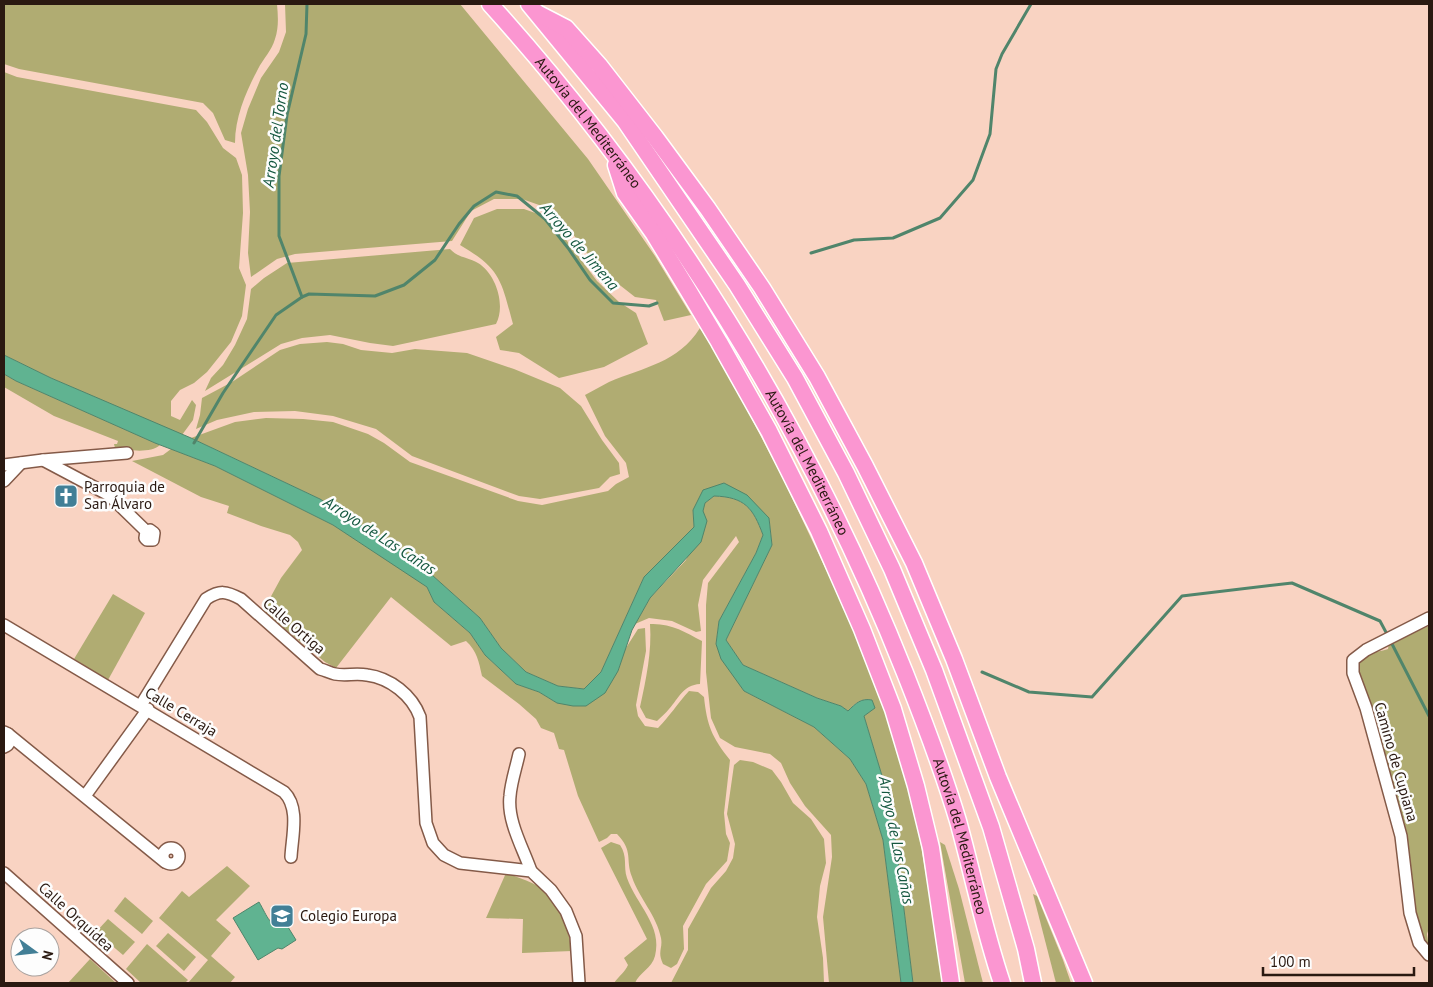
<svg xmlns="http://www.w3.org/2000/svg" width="1433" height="987" font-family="'PT Sans',sans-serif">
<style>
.green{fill:#b0ac72}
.water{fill:#60b391;stroke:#50856b}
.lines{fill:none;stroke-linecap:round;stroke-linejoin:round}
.stream{stroke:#50856b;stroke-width:3}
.minor-casing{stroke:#845a48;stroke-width:14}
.highway-casing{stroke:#fff;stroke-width:19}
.minor{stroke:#fff;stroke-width:11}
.highway{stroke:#fb96d1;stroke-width:16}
.labels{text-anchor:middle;stroke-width:5;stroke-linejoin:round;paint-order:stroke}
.street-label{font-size:15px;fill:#2a1911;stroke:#fdfdfd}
.poi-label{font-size:15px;fill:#2a1911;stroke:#fdfdfd;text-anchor:start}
.water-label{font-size:16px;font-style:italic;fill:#14573f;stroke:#fdfdfd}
</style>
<rect width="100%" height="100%" fill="#f9d3c2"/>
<g class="green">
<path d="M4,4h273c1,12 2,23 -2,35 -3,11 -12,20 -17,30 -12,23 -23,48 -23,74l-10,-3 -12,-27 -10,-10 -184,-34 -15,-5z"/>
<polygon points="285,4 460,4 588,159 655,256 691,315 664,321 656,300 635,297 598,268 564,222 542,206 522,199 494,199 471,211 452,241 295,254 277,259 251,277 248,253 250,212 248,175 241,133 248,109 261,78 279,52 286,32"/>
<polygon points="4,72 17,77 196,110 207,122 223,148 236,158 242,175 243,213 239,268 246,285 242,316 231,342 207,372 194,383 180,390 171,401 171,416 180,420 192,400 196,405 193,420 182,435 51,378 4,355"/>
<path d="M497,209h27l17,6 20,18 36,48 22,21 17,11 12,31 -44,23 -45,11 -40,-25 -19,-3 -4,-13 17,-13c-12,-44 -12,-55 -53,-79l14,-27z"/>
<path d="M450,249c8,9 18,8 28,14 18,11 28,42 18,61l-103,22 -23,-3 -40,-8 -28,3 -21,6 -76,47 6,-13 12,-13 12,-20 12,-26 4,-30 13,-11 23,-15z"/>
<path d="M700,328l23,36 59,113 86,181 46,146 30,179h-31l-17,-139 -13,-65 -19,-63 10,-8 -2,-8c-11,-2 -17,3 -24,11l-7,-5 -24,-8 -74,-33 -17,-25 46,-95 -3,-27 -45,-35 -31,27 1,17 -50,50 -43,95 -17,17 -26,-3 -32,-14 -25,-24 -21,-30 -67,-60 -93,-59 -129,-61 44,-16 31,-4 37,1 30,3 35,12 16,9 26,19 108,39 24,4 66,-14 8,-7 13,-7 -3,-14 -21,-27 -20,-41c8,-4 16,-9 24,-13 35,-15 69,-19 91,-54z"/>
<polygon points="327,342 343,344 361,350 392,353 415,349 467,353 514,369 560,388 581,406 602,440 619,463 620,474 610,477 599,488 540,499 519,496 412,456 376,429 333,416 295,411 254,412 217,420 196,429 200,415 202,398 232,382 280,350 300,344"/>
<path d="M4,374l12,7 144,64c-10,9 -32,5 -45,3l-1,-4h3l1,-3 -64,-25 -50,-29z"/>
<path d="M171,449l44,17 118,59 83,54 11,8 7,15 36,31 15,22 31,29 23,8 18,11 61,-32 6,-20 14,-22 7,-1 1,23 -10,54 2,11 7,10 13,2c11,-11 20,-25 31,-37l9,1 6,5c3,29 8,40 26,63l-6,53 2,21 4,9 -3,18 -21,23 -23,42 1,23 -7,15 -6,4 -8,-4c-6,-13 0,-15 -2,-26 -4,-22 -22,-40 -29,-61 -7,-18 2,-25 -15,-43h-6l-4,4 -8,4 -21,-46 -14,-46 -5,-1 -5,-16 -13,-5 -5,-9 -17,-15 -37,-28c-3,-14 -5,-25 -16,-35l-15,5 -60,-49 -55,71 -11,-6 -62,-51 18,-33 21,-28 -4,-8 -8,-7 -29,-9 -34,-13 2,-7 -28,-9 -69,-36 31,-6z"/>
<path d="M714,496c31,1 39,12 49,39l-7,18 -37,68 -3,23 28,47 70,36 36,32 16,25 17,56 18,143h-72l-6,-66 9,-60 -1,-22 -26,-29 -15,-23 -9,-20 -11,-9 -35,-7 -15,-9 -9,-20 -5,-46v-67l2,-22 31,-41 -3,-6 -33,44 -5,25 3,26 -5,1 -24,-11 -23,-3 -14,6 15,-26 36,-38 19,-57z"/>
<polygon points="113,594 145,613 108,680 74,659"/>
<path d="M650,624c21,-1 35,8 52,17l-2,43c-17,1 -21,14 -31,25 -3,4 -8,8 -12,12l-11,-3 -6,-11c6,-28 12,-55 10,-83z"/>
<path d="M1429,626v302l-2,6 2,15 -6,-10 -14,-43 -52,-229c10,-18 13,-12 31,-18l1,-6z"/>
<polygon points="740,760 753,762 772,770 781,782 793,803 811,819 824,839 826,863 820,886 817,917 823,958 824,983 671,983 688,950 688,929 711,888 726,871 733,858 735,844 727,814 734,765"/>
<path d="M611,842l9,3c8,12 3,21 7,33 9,26 36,48 28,78 -3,12 -16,17 -20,27h-21c5,-7 11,-11 14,-18l-4,-7 23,-19 -46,-91z"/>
<polygon points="940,842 945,845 959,889 983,983 965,983"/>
<polygon points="227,866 250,886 216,920 231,933 211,956 235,977 230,983 188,983 208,960 159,918 182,891 189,897"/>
<path d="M506,873c9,4 18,6 26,10 27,13 35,41 40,68l-50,2 1,-34 -37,-1z"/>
<polygon points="1033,894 1037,896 1063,960 1071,983 1056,983"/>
<polygon points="125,897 153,921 142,934 114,911"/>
<polygon points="108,919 135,942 123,955 96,932"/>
<polygon points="168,933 196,957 184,971 156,946"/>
<polygon points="147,944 188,980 185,983 141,983 126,969"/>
<polygon points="90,959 116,983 68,983"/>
</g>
<g class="water">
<path d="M4,355l47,23 140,60 129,61 93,59 67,60 21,30 25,24 32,14 26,3 17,-17 43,-95 50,-50 -1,-17 10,-20 21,-7 23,12 22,23 3,27 -46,95 17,25 74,33 24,8 7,5c8,-8 13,-13 24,-11l3,8 -11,8 19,63 13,65 17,139h-12l-18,-143 -17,-56 -16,-25 -36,-32 -70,-36 -23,-32 -5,-15 3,-23 37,-68 7,-18c-10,-27 -18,-38 -49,-39l-9,7 -2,8 4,10 -6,21 -51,56 -18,32 -14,41 -13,22 -19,13h-13l-16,-3 -18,-11 -23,-8 -31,-29 -15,-22 -36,-31 -7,-15 -94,-62 -118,-59 -60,-23 -139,-62 -12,-7z"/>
<path d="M259,902c9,15 10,26 29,25l8,13 -14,9 -4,-1 -20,12 -25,-42z"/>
</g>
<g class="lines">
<g class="stream">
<polyline points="811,253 854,240 893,238 940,218 973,180 990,134 996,69 1002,54 1031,4"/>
<polyline points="302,297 279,236 279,176 287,115 306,34 307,4"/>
<polyline points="194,443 223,393 276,315 302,297 309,294 375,296 404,285 435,260 459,224 474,206 496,192 517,196 545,219 568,248 590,280 613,303 649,306 657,303"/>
<polyline points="1391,642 1429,716"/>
<polyline points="982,672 1029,692 1092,697 1182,596 1292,583 1380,621 1388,636"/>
</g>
<g class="minor-casing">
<g id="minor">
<polyline points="43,460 109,495 146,531 150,530 154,533 153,540 147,540 145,538 146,531"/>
<polyline points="4,465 43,460 127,453"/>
<polyline points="4,481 21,463"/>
<polyline points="1429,618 1366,650 1353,660 1353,673 1366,708 1401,836 1410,913 1419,943 1429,955"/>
<path d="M4,625l280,167c16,16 8,44 7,65"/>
<path d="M141,705l65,-106c14,-9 20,-8 35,0l79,70c5,1 10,4 15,5 10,2 21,-1 32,1 23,3 45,20 53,42l6,106 7,20 11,12 16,8 71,8 20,19 15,21 10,25 3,47"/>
<polyline points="8,734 165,862"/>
<path d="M4,747c6,-2 7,-7 4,-13l-4,-2"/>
<path d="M519,754c-3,14 -8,28 -9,42 -3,25 13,52 21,75"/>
<polyline points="85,796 148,709"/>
<circle cx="171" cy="856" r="8"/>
<polyline points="4,873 128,983"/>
</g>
</g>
<g class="highway-casing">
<g id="highway">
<path id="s1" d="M490,4c176,195 318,424 415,669 19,48 38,98 53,148 15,54 26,109 44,162"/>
<polyline points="529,4 625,121 737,285 795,378 846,473 892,569 934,670 991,827 1026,949 1033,983"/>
<polyline points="537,13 566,28 599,65 655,137 708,209 762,288 817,377 865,466 914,563 954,659 998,777 1084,983"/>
<polyline points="616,165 625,193 654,234 688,290 719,342 769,431 819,531 862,629 893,709 916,786 931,848 951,983"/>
</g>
</g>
<use href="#minor" class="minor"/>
<use href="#highway" class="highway"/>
</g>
<defs>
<g id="church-square" transform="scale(1.25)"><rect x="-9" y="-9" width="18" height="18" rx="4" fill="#427f96" stroke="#fdfdfd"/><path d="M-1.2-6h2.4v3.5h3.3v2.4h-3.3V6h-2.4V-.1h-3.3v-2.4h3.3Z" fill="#fff"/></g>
<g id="school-square" transform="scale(1.25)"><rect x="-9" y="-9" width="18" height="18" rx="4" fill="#427f96" stroke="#fdfdfd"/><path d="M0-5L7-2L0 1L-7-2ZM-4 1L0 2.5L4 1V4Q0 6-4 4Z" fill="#fff"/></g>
</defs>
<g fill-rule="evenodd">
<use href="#church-square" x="66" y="496"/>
<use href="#school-square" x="282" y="916"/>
</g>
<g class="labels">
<g class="street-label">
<text dy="5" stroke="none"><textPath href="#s1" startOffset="154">Autovía del Mediterráneo</textPath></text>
<text dy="5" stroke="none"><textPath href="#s1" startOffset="559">Autovía del Mediterráneo</textPath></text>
<text transform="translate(294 626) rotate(41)" y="5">Calle Ortiga</text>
<text transform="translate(181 712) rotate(31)" y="5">Calle Cerraja</text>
<text transform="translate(1396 762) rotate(74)" y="5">Camino de Cupiana</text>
<text dy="5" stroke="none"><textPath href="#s1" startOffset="964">Autovía del Mediterráneo</textPath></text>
<text transform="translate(76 917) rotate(42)" y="5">Calle Orquídea</text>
</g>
<g class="poi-label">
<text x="84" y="492">Parroquia de<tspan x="84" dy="17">San Álvaro</tspan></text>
<text x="300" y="921">Colegio Europa</text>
</g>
<g class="water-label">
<text transform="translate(275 135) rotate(-82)" y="6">Arroyo del Torno</text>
<text transform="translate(580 246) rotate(49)" y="6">Arroyo de Jimena</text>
<text transform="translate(380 535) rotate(33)" y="6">Arroyo de Las Cañas</text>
<text transform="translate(897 840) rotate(79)" y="6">Arroyo de Las Cañas</text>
</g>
</g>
<rect width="1433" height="987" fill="none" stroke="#2a1911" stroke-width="10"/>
<g transform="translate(35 952) rotate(105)"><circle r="24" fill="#fdfdfd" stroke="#a9a29f"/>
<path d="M0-4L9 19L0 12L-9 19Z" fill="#427f96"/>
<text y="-8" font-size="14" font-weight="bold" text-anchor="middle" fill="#2a1911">N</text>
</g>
<path d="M1263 967v8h151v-8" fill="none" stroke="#2a1911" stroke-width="2.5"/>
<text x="1270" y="967" font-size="15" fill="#2a1911" stroke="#fdfdfd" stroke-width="4" paint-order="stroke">100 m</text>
</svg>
